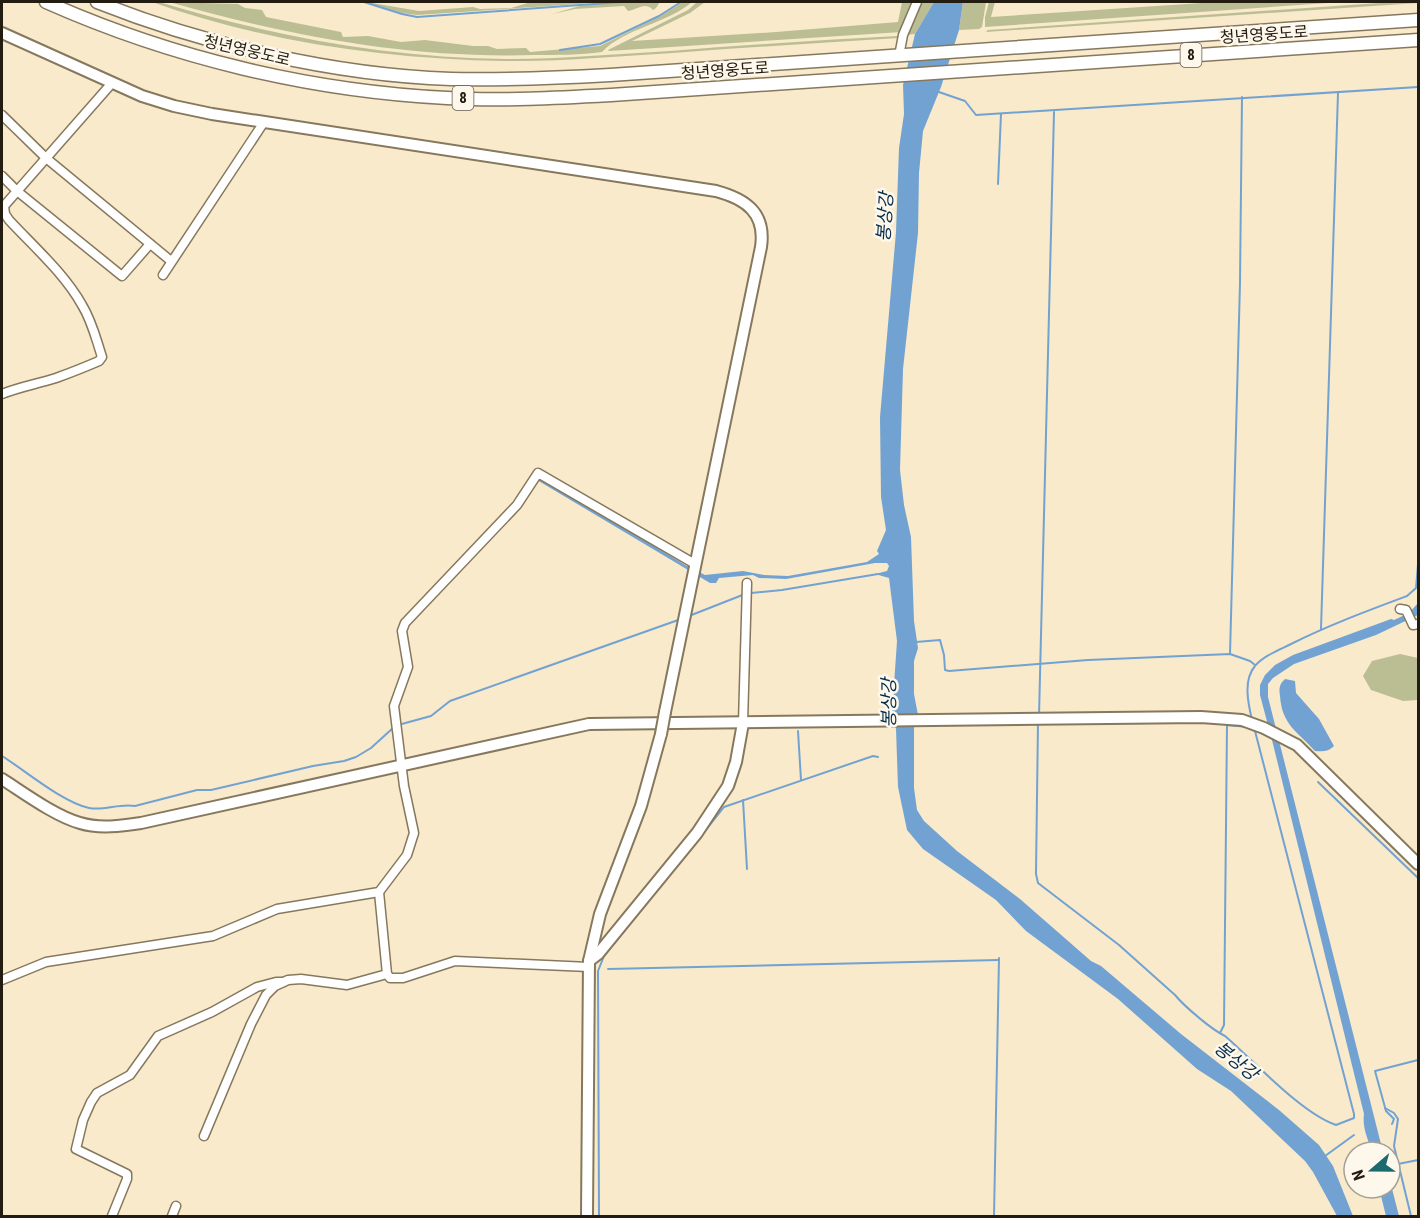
<svg xmlns="http://www.w3.org/2000/svg" width="1420" height="1218" font-family="'Roboto Condensed','Noto Sans KR',sans-serif">
<style>
.green{fill:#bbbe93}
.water{fill:#72a2d1}
.lines{fill:none;stroke-linecap:round;stroke-linejoin:round}
.stream{stroke:#72a2d1;stroke-width:2}
.minor-casing{stroke:#86785d;stroke-width:11}
.major-casing{stroke:#86785d;stroke-width:14}
.highway-casing{stroke:#86785d;stroke-width:15}
.minor{stroke:#fff;stroke-width:8}
.major{stroke:#fff;stroke-width:10}
.highway{stroke:#fff;stroke-width:12}
.major-bridge-casing{stroke:#86785d;stroke-width:14;stroke-linecap:butt}
.major-bridge{stroke:#fff;stroke-width:10}
.labels{text-anchor:middle;stroke-width:5;stroke-linejoin:round;paint-order:stroke}
.shield{fill:#fef8ec;stroke:#645e53;stroke-width:1.5}
.shield-label{font-size:15px;font-weight:bold;fill:#221c11}
.street-label{font-size:16px;fill:#221c11;stroke:#fef8ec}
.water-label{font-size:18px;font-style:italic;fill:#062c4b;stroke:#fef8ec}
</style>
<rect width="100%" height="100%" fill="#f9eacc"/>
<g class="green">
<path d="M152,2h7c113,34 229,56 348,57 55,0 109,-5 163,-8 76,-6 151,-11 227,-15l2,2c-75,5 -151,9 -226,15 -56,3 -112,9 -168,8 -119,-2 -241,-19 -353,-59z"/>
<path d="M169,2l69,2 7,4 17,2 4,7 75,15 2,5 25,-1 33,6 24,-2 48,6h15l9,3 29,-1 4,4 70,-6 59,-29 24,-15h9c-24,21 -69,27 -90,50 -22,3 -46,3 -68,3 -124,4 -246,-19 -365,-53z"/>
<polygon points="366,2 419,11 473,7 480,9 511,8 531,2 607,2 417,15 402,13"/>
<path d="M634,2h26l-4,6 -3,2c-8,-9 -16,0 -25,1l-4,-5 -49,3 -23,5 31,-9z"/>
<polygon points="697,2 705,2 690,13 632,41 776,32 898,22 902,2 915,2 902,32 609,51 608,50 688,10"/>
<polygon points="918,2 934,2 915,34 906,35"/>
<polygon points="963,2 986,2 982,27 979,29 959,30"/>
<polygon points="989,2 995,2 991,17 1217,2 1343,2 985,27 985,17"/>
<polygon points="1393,2 1418,3 986,32 988,30"/>
<polygon points="1400,654 1418,658 1418,700 1403,701 1371,690 1363,676 1372,661"/>
</g>
<g class="water">
<polygon points="934,2 963,2 959,30 941,87 923,131 919,173 918,233 903,369 900,470 904,505 911,537 914,621 918,648 914,661 914,694 918,715 914,727 914,788 917,810 924,821 957,851 1020,899 1091,961 1101,966 1181,1034 1279,1110 1319,1145 1333,1166 1353,1216 1337,1216 1313,1172 1305,1161 1231,1091 1197,1069 1118,999 1026,931 996,900 923,849 907,830 898,787 896,729 892,714 897,641 889,578 875,574 887,571 889,566 887,563 875,563 786,579 759,578 753,575 719,578 716,583 710,583 537,480 539,476 685,565 705,575 743,571 764,575 788,576 867,562 879,554 877,551 886,530 881,497 880,417 896,232 899,148 904,114 903,85 915,34"/>
<path d="M1418,603v11l-2,2 -40,19 -82,29 -21,14 -5,6v13l115,455h-11c-4,-13 -10,-24 -8,-38l-91,-370 -13,-49v-10l5,-10 10,-10 18,-10 98,-36 3,1 15,-7z"/>
<path d="M1285,679l10,2 1,12 23,26 15,27c-5,5 -11,6 -19,5 -18,-20 -33,-26 -35,-55 -1,-7 -1,-12 5,-17z"/>
<polygon points="1390,1181 1399,1216 1386,1216 1379,1188 1390,1188"/>
</g>
<g class="lines">
<g class="stream">
<polyline points="364,2 402,14 417,17 621,2"/>
<polyline points="560,50 600,44 659,16 681,2"/>
<polyline points="936,91 965,101 976,115 1418,87"/>
<polyline points="998,184 1001,114"/>
<polyline points="751,593 782,590 878,574"/>
<polyline points="689,616 745,594"/>
<polyline points="1321,629 1338,93"/>
<polyline points="916,642 940,640 944,655 945,670 949,671 1088,660 1230,654 1250,661 1255,665"/>
<polyline points="1230,654 1240,283 1242,97"/>
<polyline points="1039,716 1054,112"/>
<path d="M1252,720c-4,-17 -9,-40 3,-54 8,-10 24,-16 36,-22 38,-19 76,-33 116,-48l9,-8 2,-24"/>
<path d="M1038,722l-2,152 2,9 81,62 56,50c9,11 37,35 50,41 29,25 76,77 111,89l18,-7v-4l-99,-383 -7,-4 -21,-2 -3,300 -4,8"/>
<polyline points="398,725 431,716 450,701 681,619"/>
<polyline points="798,731 801,780"/>
<path d="M2,756c24,15 60,46 87,52 15,3 31,-5 46,-2l62,-16h14l102,-24 31,-5 12,-4 15,-9 22,-20"/>
<polyline points="1318,782 1418,878"/>
<polyline points="743,800 747,869"/>
<polyline points="702,835 724,807 873,756 878,757"/>
<polyline points="608,969 998,960"/>
<polyline points="1385,1108 1394,1113 1398,1119 1394,1146 1411,1216"/>
<polyline points="1392,1124 1394,1119 1386,1111 1375,1071 1418,1060"/>
<polyline points="1325,1156 1354,1135"/>
<polyline points="1398,1164 1418,1160"/>
<polyline points="599,1216 598,971 604,956 696,842"/>
<polyline points="994,1216 999,958"/>
</g>
<g class="minor-casing">
<g id="minor">
<polyline points="899,56 903,35 917,2"/>
<polyline points="2,115 46,158 171,261"/>
<polyline points="2,176 17,191 122,276 150,244"/>
<polyline points="163,275 264,122"/>
<path d="M2,394c17,-7 35,-10 54,-16 14,-5 29,-11 43,-17l3,-4c-6,-18 -10,-36 -20,-52 -18,-32 -48,-58 -73,-85l-4,-6 -1,-8 108,-123"/>
<polyline points="1400,609 1406,610 1413,625 1418,624"/>
<polyline points="743,723 747,583"/>
<polyline points="379,892 387,974 390,978 403,978 455,961 589,967"/>
<polyline points="2,980 46,962 213,936 277,909 379,892 407,855 414,833 404,786 394,706 408,667 402,631 405,623 517,505 538,473 695,564"/>
<polyline points="204,1136 251,1024 266,995 275,986 288,980 301,979 347,985 387,974"/>
<polyline points="112,1216 127,1179 127,1174 76,1149 83,1120 91,1102 97,1093 130,1075 158,1036 212,1012 257,987 276,982 283,982"/>
<polyline points="172,1216 176,1206"/>
</g>
</g>
<g class="major-casing">
<g id="major">
<path d="M2,33l140,63 32,10 38,8 504,77c30,8 50,22 45,56l-96,465"/>
<path d="M2,779c22,14 53,37 78,44 19,6 42,3 61,0l448,-99 612,-7 41,3 22,8 33,17 121,119"/>
<polyline points="589,961 598,954 697,833 728,786 736,762 743,723"/>
<polyline points="587,1216 589,961 600,914 641,806 661,734"/>
</g>
</g>
<g class="highway-casing">
<g id="highway">
<path d="M46,2c126,56 264,89 401,96 55,3 110,0 164,-3l807,-55"/>
<path d="M97,2c108,43 237,73 354,77 53,1 106,-1 159,-4l808,-55"/>
</g>
</g>
<use href="#minor" class="minor"/>
<use href="#major" class="major"/>
<use href="#highway" class="highway"/>
<g class="major-bridge-casing">
<polyline id="major-bridge" points="661,734 665,712"/>
</g>
<use href="#major-bridge" class="major-bridge"/>
</g>
<g class="labels">
<g class="shield">
<rect x="1180.5" y="43" width="21" height="24" rx="4.5"/>
<rect x="452.5" y="86" width="21" height="24" rx="4.5"/>
</g>
<g class="shield-label">
<text x="1191" y="60">8</text>
<text x="463" y="103">8</text>
</g>
<g class="street-label">
<text transform="translate(1264 34) rotate(-4)" y="6">청년영웅도로</text>
<text transform="translate(247 50) rotate(13)" y="6">청년영웅도로</text>
<text transform="translate(725 70) rotate(-4)" y="6">청년영웅도로</text>
</g>
<g class="water-label">
<text transform="translate(885 217) rotate(-86)" y="6">봉상강</text>
<text transform="translate(889 703) rotate(-90)" y="6">봉상강</text>
<text transform="translate(1236 1061) rotate(39)" y="6">봉상강</text>
</g>
</g>
<rect width="1420" height="1218" fill="none" stroke="#221c11" stroke-width="6"/>
<g transform="translate(1372 1170) rotate(250)"><circle r="28" fill="#fef8ec" stroke="#a6a094" stroke-width="1.5"/>
<path d="M0-4.5L10 22L0 15L-10 22Z" fill="#1c696e"/>
<text y="-9" font-size="16" font-weight="bold" text-anchor="middle" fill="#221c11">N</text>
</g>
</svg>
